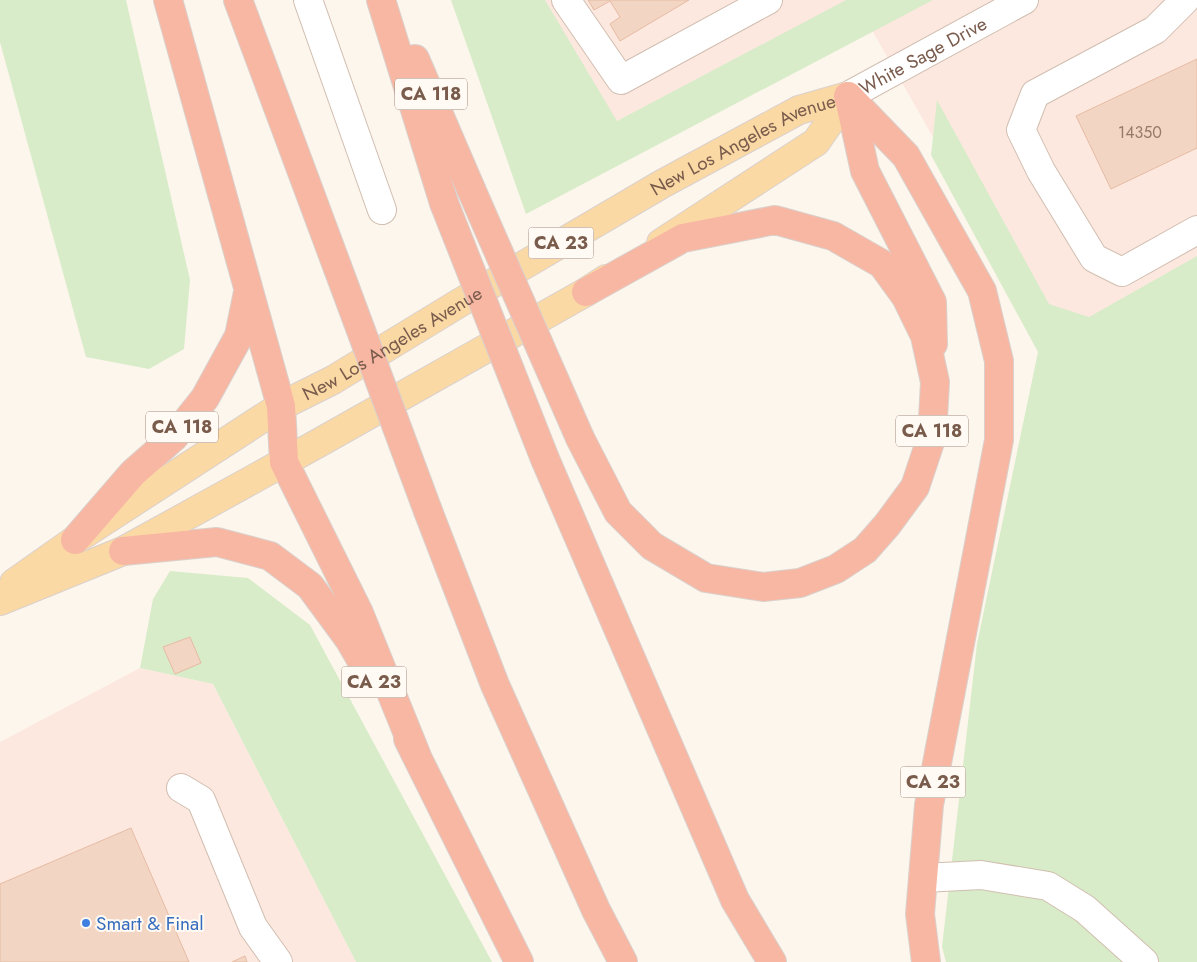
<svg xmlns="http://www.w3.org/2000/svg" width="1197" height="962" font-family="Jost,sans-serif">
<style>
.commercial{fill:#fde8e0}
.green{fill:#d8ecc9}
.building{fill:#f3d5c3;stroke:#e6bba3}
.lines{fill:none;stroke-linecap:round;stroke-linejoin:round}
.minor-casing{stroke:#d1beb0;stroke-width:30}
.major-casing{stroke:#dad1cd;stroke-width:30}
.highway-casing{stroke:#dad1cd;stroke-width:30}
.minor{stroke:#fff;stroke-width:28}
.major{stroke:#fbd9a5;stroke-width:28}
.highway{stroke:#f7b7a3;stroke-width:28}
.highway-bridge-casing{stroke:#dad1cd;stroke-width:30;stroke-linecap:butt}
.highway-bridge{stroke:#f7b7a3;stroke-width:28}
.shop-dot{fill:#3f7fe0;stroke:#fffaf3;stroke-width:2}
.labels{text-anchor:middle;stroke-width:4;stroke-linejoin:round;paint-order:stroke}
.number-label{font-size:16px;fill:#987a6a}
.shield{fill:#fffaf3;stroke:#a28b7f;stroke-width:1}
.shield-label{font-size:18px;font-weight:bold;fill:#7a5c4d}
.street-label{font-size:19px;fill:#7a5c4d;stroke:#fffaf3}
.shop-label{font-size:19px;fill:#366cbe;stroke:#fffaf3;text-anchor:start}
</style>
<rect width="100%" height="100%" fill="#fdf6ec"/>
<g class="commercial">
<polygon points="520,0 1197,0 1197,265 1054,349 861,11 595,148"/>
<polygon points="140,668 213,684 356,962 0,962 0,742"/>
</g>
<g class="green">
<polygon points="0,0 126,0 190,280 184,349 149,369 86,357 0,42"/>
<polygon points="451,0 545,0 617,121 846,0 933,0 526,214"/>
<polygon points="937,100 1049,304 1089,317 1197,256 1197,962 946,962 942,947 977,644 1038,352 931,155"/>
<polygon points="170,571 248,578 310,625 492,962 356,962 213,684 140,668 153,599"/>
</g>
<g class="building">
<polygon points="588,0 689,0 620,41 610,24 620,17 610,1 594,10"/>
<polygon points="1197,59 1197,148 1111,189 1076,116"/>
<polygon points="190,637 201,663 175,674 163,647"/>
<polygon points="131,828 189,962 0,962 0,884"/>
<polygon points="245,956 247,962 232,962"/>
</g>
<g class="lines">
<g class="minor-casing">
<g id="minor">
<polyline points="308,0 382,210"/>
<polyline points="566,0 621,80 768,0"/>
<polyline points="1185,0 1155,30 1035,94 1021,130 1041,171 1094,258 1122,272 1197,230"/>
<path id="s1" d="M848,96l176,-96"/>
<polyline points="181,788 201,800 253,927 278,962"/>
<polyline points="923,878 981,875 1048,886 1085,909 1144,962"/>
</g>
</g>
<g class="major-casing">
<g id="major">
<polyline points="661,243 816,142 848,96"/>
<path id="s2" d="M14,583l61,-43 206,-134 52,-26 128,-78 201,-118 137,-74 49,-14"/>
<polyline points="0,601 123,551 315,445 586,292 606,279"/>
</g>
</g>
<g class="highway-casing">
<g id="highway">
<polyline points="168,0 281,406 284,462 359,613 416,754"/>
<polyline points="238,0 337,266"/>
<polyline points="381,0 444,203"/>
<polyline points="415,59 471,189"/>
<polyline points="848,96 906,156 982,291 999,361 999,440 929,805 920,914 926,962"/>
<polyline points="849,98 865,171 932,302 933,344"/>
<polyline points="580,438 618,512 652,546 706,578 763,587 800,583 836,569 865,550 887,525 915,487 932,436 935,382 925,336 906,297 882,264 833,236 775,220 683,238 586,292"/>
<polyline points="545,459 735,900 772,962"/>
<polyline points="428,511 495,685 596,910 623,962"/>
<polyline points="75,540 133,473 174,437 205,398 239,336 248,292"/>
<polyline points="123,551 217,542 270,556 310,586 349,639 367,670"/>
<polyline points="408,739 519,962"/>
</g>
</g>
<use href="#minor" class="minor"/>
<use href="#major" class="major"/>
<use href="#highway" class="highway"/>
<g class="highway-bridge-casing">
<g id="highway-bridge">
<polyline points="471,189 580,438"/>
<polyline points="444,203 545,459"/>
<polyline points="337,266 428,511"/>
</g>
</g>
<use href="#highway-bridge" class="highway-bridge"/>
</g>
<circle class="shop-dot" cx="86" cy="923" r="5"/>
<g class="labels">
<g class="number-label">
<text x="1140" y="138">14350</text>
</g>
<g class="shield">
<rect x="395" y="78.5" width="72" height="31" rx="4"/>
<rect x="528.5" y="227.5" width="65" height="31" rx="4"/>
<rect x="146" y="411.5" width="72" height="31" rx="4"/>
<rect x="896" y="415.5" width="72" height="31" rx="4"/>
<rect x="341.5" y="666.5" width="65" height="31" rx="4"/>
<rect x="900.5" y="766.5" width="65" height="31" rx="4"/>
</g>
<g class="shield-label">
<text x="431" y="100">CA 118</text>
<text x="561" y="249">CA 23</text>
<text x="182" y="433">CA 118</text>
<text x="932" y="437">CA 118</text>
<text x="374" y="688">CA 23</text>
<text x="933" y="788">CA 23</text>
</g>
<g class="street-label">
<text dy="7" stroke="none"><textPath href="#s1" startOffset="85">White Sage Drive</textPath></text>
<text dy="7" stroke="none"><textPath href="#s2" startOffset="852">New Los Angeles Avenue</textPath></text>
<text dy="7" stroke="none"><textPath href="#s2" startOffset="448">New Los Angeles Avenue</textPath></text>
</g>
<g class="shop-label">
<text x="96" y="930">Smart &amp; Final</text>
</g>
</g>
</svg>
